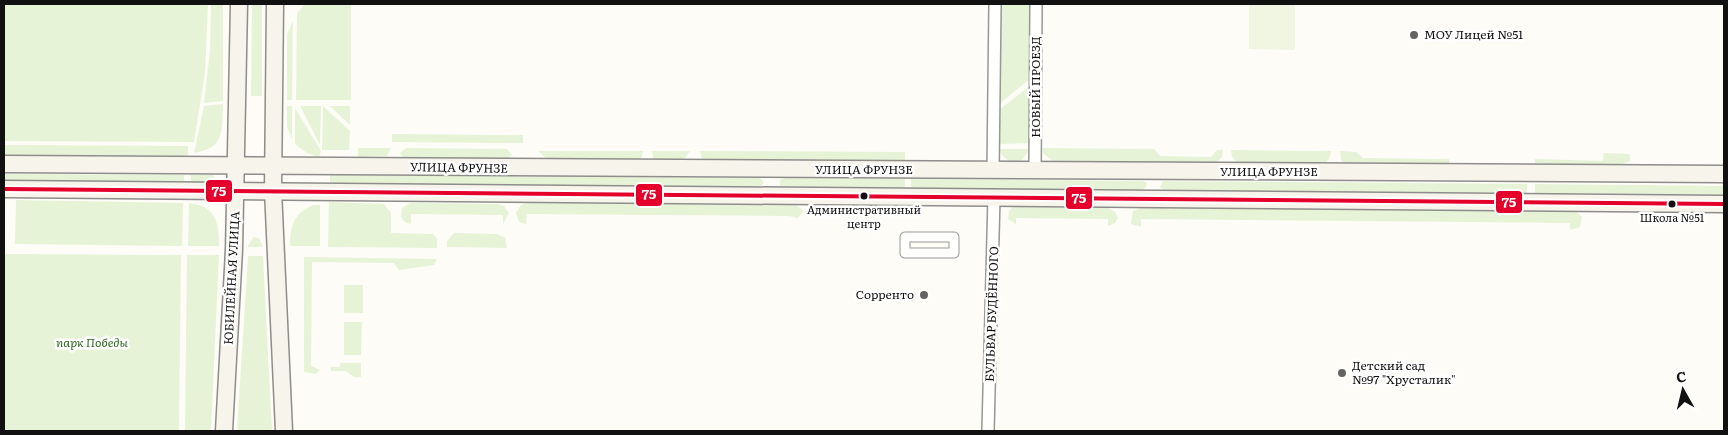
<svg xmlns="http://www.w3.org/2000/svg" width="1728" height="435" font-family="Literata,serif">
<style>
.green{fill:#e7f3d7}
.pitch{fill:#f0f6e1}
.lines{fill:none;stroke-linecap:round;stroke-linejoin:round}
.pedestrian-casing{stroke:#979795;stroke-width:11}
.minor-casing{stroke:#979795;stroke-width:14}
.secondary-casing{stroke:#8e8d8b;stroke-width:19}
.pedestrian{stroke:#fffffe;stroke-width:9}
.minor{stroke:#fffffe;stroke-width:11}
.secondary{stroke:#f6f4eb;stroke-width:16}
.bus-1-casing{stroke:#fff;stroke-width:8}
.bus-1{stroke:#e4002b;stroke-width:4}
.poi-dot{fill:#646362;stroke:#fff;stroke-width:2}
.bus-dot{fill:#111;stroke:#fff;stroke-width:2}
.labels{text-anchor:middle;stroke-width:5;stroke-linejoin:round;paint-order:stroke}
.bus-label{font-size:11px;fill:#111;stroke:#fff}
.poi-label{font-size:12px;fill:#111;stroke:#fff;text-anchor:start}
.street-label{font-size:12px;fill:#111;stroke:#fff}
.park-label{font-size:12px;font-style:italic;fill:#2f6b1f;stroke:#fff}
.line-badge{stroke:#fff;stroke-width:2}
.badge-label{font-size:14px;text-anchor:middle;font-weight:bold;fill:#fff}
</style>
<rect width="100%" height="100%" fill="#fdfcf7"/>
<g class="green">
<polygon points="4,4 208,4 205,73 194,142 4,141"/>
<polygon points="211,4 223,4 223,101 204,103 210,51"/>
<polygon points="252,4 262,4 262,96 251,96"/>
<polygon points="304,4 351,4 351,100 296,100 297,14"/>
<polygon points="1000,4 1031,4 1030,79 999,104"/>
<polygon points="293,21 292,100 287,100 287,34"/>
<polygon points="1031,85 1030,143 999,144 999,110"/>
<path d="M223,104c-1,27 2,44 -29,49l10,-47z"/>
<polygon points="287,106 292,106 292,139 287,127"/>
<polygon points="300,106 321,106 320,145"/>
<polygon points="323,106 350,131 349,150 322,150"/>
<polygon points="330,106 350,106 350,125"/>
<polygon points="295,108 321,151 319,157 307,153 295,144"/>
<polygon points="392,134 523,135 523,143 392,142"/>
<polygon points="4,145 188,146 188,156 4,155"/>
<polygon points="358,148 391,148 387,156 358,157"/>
<polygon points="406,148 507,149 512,155 508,159 403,157 400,153"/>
<polygon points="1042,148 1154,149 1160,156 1211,157 1217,150 1223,150 1222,157 1216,163 1054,162 1044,154"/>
<path d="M999,149h31l-8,11c-10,4 -19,0 -23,-11z"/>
<polygon points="1231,150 1331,151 1329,159 1323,165 1237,163 1232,156"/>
<polygon points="538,151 643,151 642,157 638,160 548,160"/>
<polygon points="652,151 690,151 684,159 657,160 653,158"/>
<polygon points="700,151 905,152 905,161 707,160 702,158"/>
<polygon points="1340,151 1356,152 1363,158 1449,159 1449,165 1345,164 1341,160"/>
<polygon points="1604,153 1630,154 1630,161 1614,167 1535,165 1535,159 1603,161"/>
<polygon points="4,174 184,175 184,184 4,183"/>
<polygon points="191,175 213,175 215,180 212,184 191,185"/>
<polygon points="330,175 760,178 764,182 761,187 330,184"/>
<polygon points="785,178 905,179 905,188 780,186 780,180"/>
<polygon points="911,179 1143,181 1147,183 1146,187 1142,190 911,188"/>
<polygon points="1163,181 1167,181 1527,184 1527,193 1165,191 1160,187"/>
<polygon points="1535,184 1724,186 1724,195 1535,193"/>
<polygon points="16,200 183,203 182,246 15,244"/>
<polygon points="329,202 384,204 391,213 391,233 433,234 437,239 437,248 328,247"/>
<path d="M189,203c27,3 30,20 30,43h-31z"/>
<path d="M410,203l88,1 6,2 5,7 -6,11v-9l-92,-1v10l-4,-1c-6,-3 -7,-8 -5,-15z"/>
<polygon points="526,203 796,205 804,211 798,218 789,216 527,214 526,224 519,222 516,213 521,205"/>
<path d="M313,205h7v41h-30c0,-20 3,-32 23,-41z"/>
<polygon points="1013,207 1108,208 1115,212 1118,218 1115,223 1108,226 1108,219 1016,218 1016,224 1008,219 1009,211"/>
<polygon points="1141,208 1572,210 1579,214 1582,217 1580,227 1570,230 1570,223 1141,219 1141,227 1131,224 1133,211"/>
<polygon points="454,233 497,234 505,238 507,248 447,247 447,241"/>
<polygon points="254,237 259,238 263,247 247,247"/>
<polygon points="4,254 181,255 179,431 4,431"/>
<polygon points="187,255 219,255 211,431 185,431"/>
<polygon points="248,256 263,256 272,431 237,431"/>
<polygon points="304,257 437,259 434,265 399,270 394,263 312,262 311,366 320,370 316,374 304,372"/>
<rect x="344" y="285" width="19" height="28"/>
<polygon points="344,322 362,322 361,355 344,355"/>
<polygon points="340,363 361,363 361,377 354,377 346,371 331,371 331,367 340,367"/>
</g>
<polygon class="pitch" points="1249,4 1295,4 1295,50 1249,49"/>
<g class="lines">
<g class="pedestrian-casing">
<rect id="pedestrian" x="905" y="237" width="49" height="16"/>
</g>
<g class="minor-casing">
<g id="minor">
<polyline points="993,171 995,4"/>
<polyline points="1035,171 1036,4"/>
<polyline points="988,431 994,197"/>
</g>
</g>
<g class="secondary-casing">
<g id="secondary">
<polyline points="275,4 273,190 284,431"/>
<polyline points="4,164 1724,174"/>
<polyline points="4,189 1724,204"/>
<polyline points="224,431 234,250 239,4"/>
</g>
</g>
<use href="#pedestrian" class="pedestrian"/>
<use href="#minor" class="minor"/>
<use href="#secondary" class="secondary"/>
<g class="bus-1-casing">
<polyline id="bus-1" points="4,189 1724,204"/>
</g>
<use href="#bus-1" class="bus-1"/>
</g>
<g class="poi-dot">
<circle cx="1414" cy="35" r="5"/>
<circle cx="924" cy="295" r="5"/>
<circle cx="1342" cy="373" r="5"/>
</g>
<g class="bus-dot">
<circle cx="864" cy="196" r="4.5"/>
<circle cx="1672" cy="204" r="4.5"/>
</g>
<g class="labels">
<g class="bus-label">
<text x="864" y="214">Административный<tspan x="864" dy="14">центр</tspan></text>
<text x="1672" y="222">Школа №51</text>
</g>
<g class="poi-label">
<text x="1424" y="39">МОУ Лицей №51</text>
<text x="914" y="299" text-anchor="end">Сорренто</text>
<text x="1352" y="370">Детский сад<tspan x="1352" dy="14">№97 "Хрусталик"</tspan></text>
</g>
<g class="street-label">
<text transform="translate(1036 87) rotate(-90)" y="4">НОВЫЙ ПРОЕЗД</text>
<text transform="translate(459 168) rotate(1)" y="4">УЛИЦА ФРУНЗЕ</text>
<text x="864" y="174">УЛИЦА ФРУНЗЕ</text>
<text x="1269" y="176">УЛИЦА ФРУНЗЕ</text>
<text transform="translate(232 278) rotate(-87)" y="4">ЮБИЛЕЙНАЯ УЛИЦА</text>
<text transform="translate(992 314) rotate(-88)" y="4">БУЛЬВАР БУДЁННОГО</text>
</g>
<g class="park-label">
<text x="92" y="347">парк Победы</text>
</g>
</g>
<g class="line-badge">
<rect x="205" y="179" width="28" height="24" rx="5" fill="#e4002b"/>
<rect x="635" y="183" width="28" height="24" rx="5" fill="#e4002b"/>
<rect x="1065" y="186" width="28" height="24" rx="5" fill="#e4002b"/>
<rect x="1495" y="190" width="28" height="24" rx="5" fill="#e4002b"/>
</g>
<g class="badge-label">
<text x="219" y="196">75</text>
<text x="649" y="199">75</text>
<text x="1079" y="203">75</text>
<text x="1509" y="207">75</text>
</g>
<rect width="1728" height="435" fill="none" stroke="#111111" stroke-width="10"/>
<g transform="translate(1683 390) rotate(352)" stroke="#ffffff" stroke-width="4" paint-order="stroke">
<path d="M0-4L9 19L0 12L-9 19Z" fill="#111111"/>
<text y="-8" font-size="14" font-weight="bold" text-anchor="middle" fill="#111111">С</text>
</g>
</svg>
